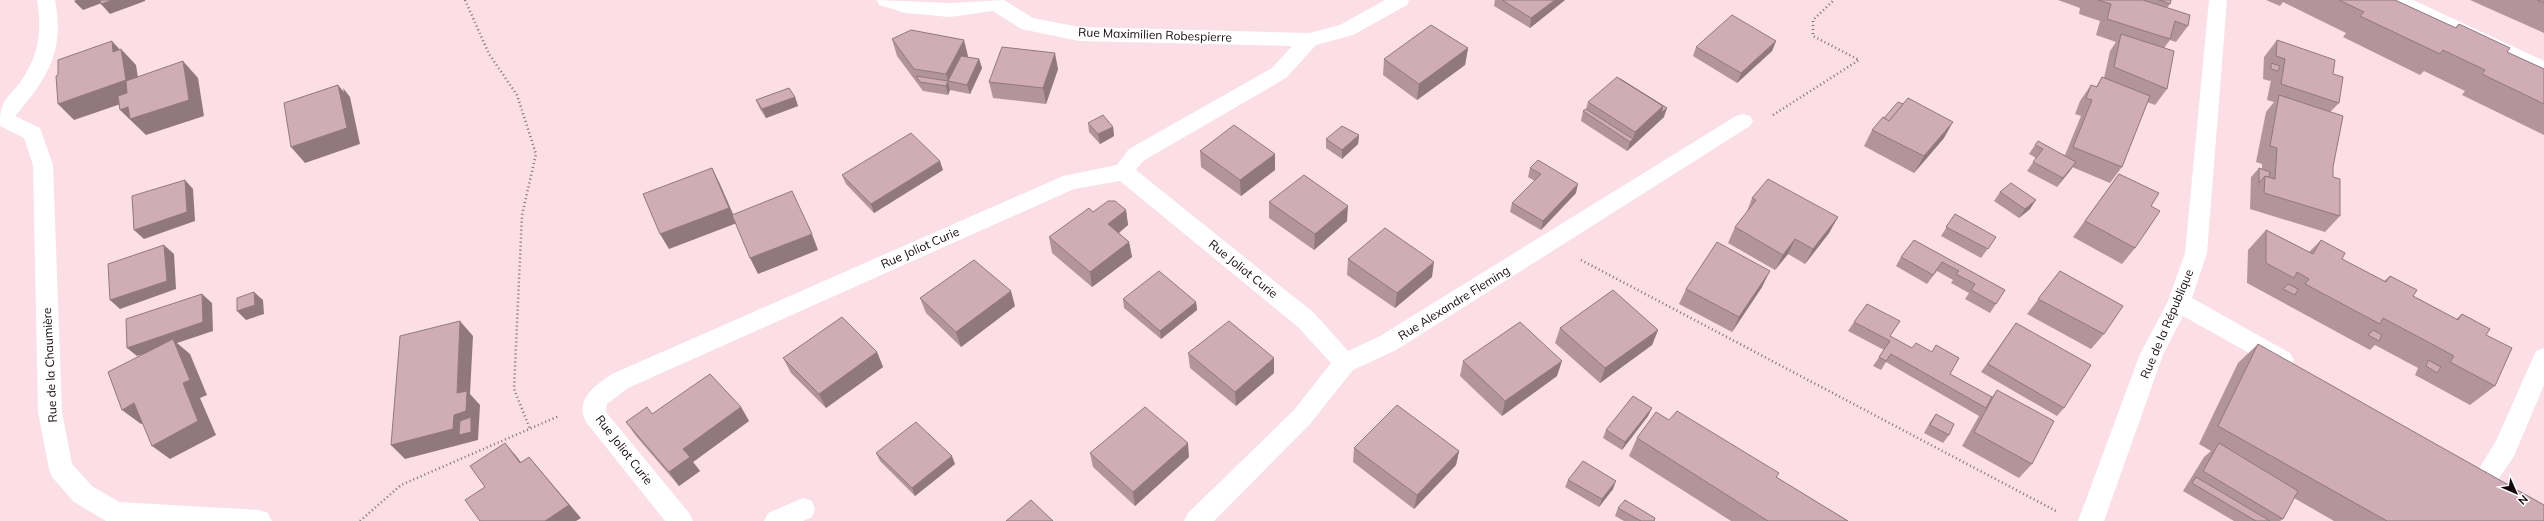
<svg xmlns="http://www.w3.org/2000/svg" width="2544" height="521" font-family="Mulish,sans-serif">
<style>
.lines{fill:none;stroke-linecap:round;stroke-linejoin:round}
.path{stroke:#816d73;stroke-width:2.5;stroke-dasharray:1 3;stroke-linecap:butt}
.minor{fill:#fff;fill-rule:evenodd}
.wall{fill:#b2949d}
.shaded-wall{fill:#91787f}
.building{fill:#cfacb6;stroke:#91787f}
.labels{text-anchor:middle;stroke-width:3;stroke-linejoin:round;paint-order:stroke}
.street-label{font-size:12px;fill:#13080c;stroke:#fff}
</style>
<rect width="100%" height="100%" fill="#fbdee6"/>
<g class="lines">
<g class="path">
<polyline points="465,0 489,54 517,95 536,154 522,215 514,389 530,429"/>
<polyline points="1773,115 1859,60 1813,36 1813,20 1834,0"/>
<polyline points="1581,260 2056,511"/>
<polyline points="360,521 401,485 559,416"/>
</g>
<g class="minor">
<path d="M37,0h18c10,50 -7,78 -40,116l25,12 13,37 9,247 10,52 20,22 27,16 140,8 9,3 4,8h-166l-32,-19 -22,-25 -3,-8 -11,-57 -5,-247 -9,-27 -24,-12c0,-28 6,-24 21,-45 18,-26 21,-50 16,-81z"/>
<path d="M877,0l73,3 54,-3 29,18 46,9 230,6 31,-8 45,-25h24l-2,5 -54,30 -37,10 -30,33 -143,83 -7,9 178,143 34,38 32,-15 356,-220 7,-2 7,2 3,5 -3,5 -354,224 -43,20 -43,54 -96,97h-30l4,-8 106,-103 37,-47 -33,-36 -178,-146 -46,8 -446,199 -21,16 -1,8 83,101 4,8h-28l-79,-99c-12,-23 9,-36 26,-48l451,-198 54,-11 12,-16 143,-81 20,-22 -213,-5 -58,-12 -28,-18 -43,6 -45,-4 -26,-8z"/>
<polygon points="2209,0 2227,0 2207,253 2192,298 2290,353 2294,360 2290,367 2282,370 2274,367 2183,316 2163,355 2104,521 2078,521 2140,354 2168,301 2185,253"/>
<polygon points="2388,0 2413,0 2544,61 2544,76 2390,5"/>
<polygon points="2544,348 2544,385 2514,456 2496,483 2487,486 2478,483 2475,475 2496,441 2536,351"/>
<polygon points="803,498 812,501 815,509 812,517 803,521 764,521 768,513"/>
</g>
</g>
<g class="wall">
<polygon points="1495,0 1565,0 1530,28 1494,6"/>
<polygon points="2058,0 2171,0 2170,4 2167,8 2188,26 2176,42 2170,40 2164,48 2167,89 2155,105 2147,102 2122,167 2110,183 2072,167 2057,187 2027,171 2036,158 2029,154 2035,145 2065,155 2081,116 2075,114 2080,101 2091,85 2096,87 2102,77 2104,78 2110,51 2116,42 2096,35 2100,21 2079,14 2080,8"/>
<polygon points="2266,0 2395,0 2455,28 2459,24 2507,52 2544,69 2544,135 2462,95 2465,91 2424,71 2420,75 2343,37 2346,33 2283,2 2280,6"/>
<polygon points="2470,0 2544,0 2544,33"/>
<polygon points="892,39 968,56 968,57 979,59 982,68 970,94 950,90 948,95 923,91 897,56"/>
<polygon points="2277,40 2333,74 2339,103 2330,112 2333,167 2333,177 2340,216 2325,232 2250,209 2251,177 2259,168 2262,169 2262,164 2256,162 2266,112 2274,102 2267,100 2271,80 2270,81 2263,79 2264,57"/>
<polygon points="1776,41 1772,51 1737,83 1693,56 1696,47"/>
<polygon points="1468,48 1465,65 1417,100 1383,75 1384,59"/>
<polygon points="1058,69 1046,104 993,98 989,82"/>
<polygon points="795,97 798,106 766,118 760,109 756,100"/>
<polygon points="1588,102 1664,117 1627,151 1581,121 1583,111 1586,109"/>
<polygon points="1088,123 1113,127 1114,136 1100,144 1089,132"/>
<polygon points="1872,130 1944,138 1914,173 1864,146"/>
<polygon points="1359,135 1358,144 1342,159 1326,148 1326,139"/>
<polygon points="1200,151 1275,170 1241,196 1201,167"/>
<polygon points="1530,168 1576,193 1541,230 1510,212 1512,203 1535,181 1528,177"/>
<polygon points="943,170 874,213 846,184 842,175"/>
<polygon points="2119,174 2151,206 2135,248 2122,264 2073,237"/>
<polygon points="2000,192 2030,209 2019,218 1994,201"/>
<polygon points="1752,198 1838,217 1829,233 1805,264 1788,254 1775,270 1728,243 1735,227 1746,214"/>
<polygon points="1269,202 1347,221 1314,250 1269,218"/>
<polygon points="1126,210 1128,225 1119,233 1129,242 1132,257 1092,287 1052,253 1049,237 1093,212"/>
<polygon points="1955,214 1996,237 1981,258 1941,236"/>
<polygon points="2266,230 2309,252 2321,240 2342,259 2384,281 2390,276 2413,296 2456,319 2462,314 2486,335 2495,386 2470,405 2415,375 2418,368 2375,345 2370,350 2247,283 2248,250"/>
<polygon points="1914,240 2005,290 1990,313 1965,299 1969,293 1951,283 1953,280 1937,271 1927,284 1896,266 1901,257"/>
<polygon points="1348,259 1432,277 1395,308 1347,275"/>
<polygon points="2060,271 2104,334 2091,349 2027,314"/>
<polygon points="1762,287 1732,332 1679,304 1686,289"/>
<polygon points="920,298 1015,306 961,347 926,313"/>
<polygon points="1123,299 1196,302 1197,310 1161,339 1124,308"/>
<polygon points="1854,322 1890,336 1950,374 1992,397 1997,390 2032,464 2019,478 1962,446 1979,416 1886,362 1881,370 1873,366 1884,350 1848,331"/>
<polygon points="2016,323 2064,408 2057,416 1981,372"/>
<polygon points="1560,328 1658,330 1652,345 1600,383 1555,343"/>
<polygon points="2258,344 2544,521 2334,521 2294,498 2283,519 2280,521 2234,521 2183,491 2204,457 2211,451 2199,444 2238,363"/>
<polygon points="877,352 883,367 826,408 791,373 783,358"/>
<polygon points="1188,353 1274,373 1236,406 1190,368"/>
<polygon points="1463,361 1557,376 1502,416 1460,376"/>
<polygon points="741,407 749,421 693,462 700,471 679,486 636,436 626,422 652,414"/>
<polygon points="1652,408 1648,416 1622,450 1603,438 1606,430"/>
<polygon points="1936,414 1949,435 1943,443 1924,433 1930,422"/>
<polygon points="1669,420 1776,477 1848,521 1731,521 1629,456 1637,438"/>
<polygon points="1354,448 1459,451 1456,465 1414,509 1353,462"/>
<polygon points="876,453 955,464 915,496 880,461"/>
<polygon points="1090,453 1189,457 1135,506 1093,467"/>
<polygon points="1568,480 1613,489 1599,507 1565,487"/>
<polygon points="1618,508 1654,521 1624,521 1615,516"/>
</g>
<g class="shaded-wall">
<polygon points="76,0 106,0 107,1 83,10 74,1"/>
<polygon points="113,0 145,0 145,1 110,14 101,4"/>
<polygon points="1555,0 1565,0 1530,28 1531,18"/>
<polygon points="964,40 968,56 955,82 948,81 946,74"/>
<polygon points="112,41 122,52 121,49 136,65 141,97 74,120 58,104 113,52"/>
<polygon points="1776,41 1772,51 1737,83 1741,73"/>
<polygon points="1468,48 1465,65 1417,100 1419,84"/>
<polygon points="1055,53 1058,69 1046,104 1043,88"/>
<polygon points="979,59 982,68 970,94 967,85"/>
<polygon points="183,61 198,78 204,116 146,135 120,110"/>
<polygon points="948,81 950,90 948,95 946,86"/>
<polygon points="338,85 344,92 343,88 350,97 360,144 305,163 291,147"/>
<polygon points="795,97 798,106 766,118 762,109"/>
<polygon points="1663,106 1667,108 1664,117 1627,151 1630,142 1633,139 1635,132"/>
<polygon points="1953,122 1944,138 1914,173 1924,156"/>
<polygon points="1113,127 1114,136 1100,144 1098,134"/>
<polygon points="1359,135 1358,144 1342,159 1342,150"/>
<polygon points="1275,154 1275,170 1241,196 1240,180"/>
<polygon points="940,161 943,170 874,213 871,204"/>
<polygon points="2076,162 2070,171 2057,187 2063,178"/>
<polygon points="712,168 720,184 737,223 669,249 660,234"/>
<polygon points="185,180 193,189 195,221 144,239 134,230"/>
<polygon points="1578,184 1576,193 1541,230 1543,221"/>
<polygon points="2036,200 2030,209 2019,218 2025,209"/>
<polygon points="1348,206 1347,221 1314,250 1315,234"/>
<polygon points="1126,210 1128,225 1110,240 1108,224"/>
<polygon points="1838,217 1829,233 1805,264 1813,249"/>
<polygon points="812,234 818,250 758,274 750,258"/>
<polygon points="1795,239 1788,254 1775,270 1783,255"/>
<polygon points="1129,242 1132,257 1092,287 1090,272"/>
<polygon points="164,245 174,254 176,289 120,309 110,300"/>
<polygon points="1434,262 1432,277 1395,308 1397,293"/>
<polygon points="1770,271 1762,287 1732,332 1739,317"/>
<polygon points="1011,291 1015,306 961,347 956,332"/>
<polygon points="254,292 263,300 264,314 246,320 237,311"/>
<polygon points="202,294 212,303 213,331 177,343 190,354 207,395 200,398 216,435 170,459 152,446 175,344 137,356 127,348"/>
<polygon points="1196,302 1197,310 1161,339 1160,331"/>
<polygon points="460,321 473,336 470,394 480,405 478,440 405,459 391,445 454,415 457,393"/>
<polygon points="1658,330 1652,345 1600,383 1605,368"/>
<polygon points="877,352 883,367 826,408 819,394"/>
<polygon points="1274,358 1274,373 1236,406 1235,392"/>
<polygon points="1562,361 1557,376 1502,416 1505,401"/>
<polygon points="134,403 152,418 141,424 122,410"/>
<polygon points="741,407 749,421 693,462 700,471 679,486 669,472 683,449"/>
<polygon points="1652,408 1648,416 1622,450 1625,442"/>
<polygon points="505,443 517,457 532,477 520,463"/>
<polygon points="1188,443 1189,457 1135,506 1133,492"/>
<polygon points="1459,451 1456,465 1414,509 1417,495"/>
<polygon points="952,456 955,464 915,496 912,488"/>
<polygon points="529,457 541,471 581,518 576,521 545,521"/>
<polygon points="1616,481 1613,489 1599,507 1602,499"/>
</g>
<g class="building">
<polygon points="100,0 113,0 101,4"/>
<polygon points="1502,0 1555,0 1531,18"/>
<polygon points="2098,0 2143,0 2190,15 2188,26 2175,21 2170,39 2107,19 2111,4"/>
<polygon points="2159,0 2171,0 2170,4"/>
<polygon points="2339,0 2395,0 2456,28 2459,24 2510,48 2507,52 2544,69 2544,104 2482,74 2485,70 2443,50 2440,54 2360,16 2364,12"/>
<polygon points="2537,0 2544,0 2544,3"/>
<polygon points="1732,15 1776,41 1741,73 1696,47"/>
<polygon points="1431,25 1468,48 1419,84 1384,59"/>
<polygon points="911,30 964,40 946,74 914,69 892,39"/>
<polygon points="2121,34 2174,51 2167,89 2114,67"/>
<polygon points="2277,40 2335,60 2333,74 2343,77 2339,103 2281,84 2285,59 2276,56"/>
<polygon points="112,41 113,52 121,49 126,80 58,104 56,76 58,75 58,60"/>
<polygon points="1002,47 1055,53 1043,88 989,82"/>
<polygon points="961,56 979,59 967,85 948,81"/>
<polygon points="183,61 189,100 130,119 128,107 120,110 118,96 127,93 126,81"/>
<polygon points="2271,63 2280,66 2278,71 2271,69"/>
<polygon points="916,76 948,81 946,86 920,82"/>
<polygon points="1617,77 1663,106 1635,132 1588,102"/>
<polygon points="2102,77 2150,96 2122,167 2073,147 2092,100 2086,98 2091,85 2097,87"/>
<polygon points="1620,79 1667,108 1661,113 1663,106"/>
<polygon points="338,85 347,128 291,147 284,103"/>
<polygon points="789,88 795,97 762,109 756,100"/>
<polygon points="2279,95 2343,116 2333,167 2333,177 2340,179 2340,216 2264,193 2265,176 2275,179 2277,148 2270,146"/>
<polygon points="1908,98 1953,122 1924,156 1872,130 1883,117 1889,121"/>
<polygon points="1898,102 1903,104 1889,121 1884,118"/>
<polygon points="1586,109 1633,139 1630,142 1583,111"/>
<polygon points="1103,115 1113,127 1098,134 1088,123"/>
<polygon points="1234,125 1275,154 1240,180 1200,151"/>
<polygon points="1342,126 1359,135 1342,150 1326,139"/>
<polygon points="911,133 940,161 871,204 842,175"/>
<polygon points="2038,141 2076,162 2063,178 2033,162 2043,149 2035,145"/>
<polygon points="1538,160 1578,184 1543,221 1512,203 1541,174 1530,168"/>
<polygon points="712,168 729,208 660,234 643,194"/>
<polygon points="2259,168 2270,172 2269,177 2265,176 2259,183"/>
<polygon points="2119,174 2159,193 2151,206 2160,211 2135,248 2085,221"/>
<polygon points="1304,175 1348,206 1315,234 1269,202"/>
<polygon points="1768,179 1838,217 1813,249 1795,239 1783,255 1735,227 1756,200 1752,198"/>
<polygon points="185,180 187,212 134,230 132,196"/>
<polygon points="2011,183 2036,200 2025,209 2000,192"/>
<polygon points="792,191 812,234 750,258 732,215"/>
<polygon points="1108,201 1115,201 1126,210 1108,224 1129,242 1090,272 1049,237 1089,208 1093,212"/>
<polygon points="1955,214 1996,237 1988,249 1946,227"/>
<polygon points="1385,228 1434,262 1397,293 1348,259"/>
<polygon points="2266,230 2313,254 2321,240 2345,253 2342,259 2386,282 2390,276 2417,290 2413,296 2458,320 2462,314 2490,329 2486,335 2512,348 2495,386 2450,362 2454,356 2441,349 2383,318 2380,324 2305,284 2309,279 2297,272 2294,278 2266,263"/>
<polygon points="1914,240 2005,290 1996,304 1971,290 1975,284 1956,274 1959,271 1942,262 1933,275 1901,257"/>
<polygon points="1717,242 1770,271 1739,317 1686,289"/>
<polygon points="164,245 167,281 110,300 108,264"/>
<polygon points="974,260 1011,291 956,332 920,298"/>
<polygon points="1159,271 1196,302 1160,331 1123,299"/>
<polygon points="2060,271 2123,306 2104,334 2038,299"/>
<polygon points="2288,284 2298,289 2295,295 2283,289"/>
<polygon points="1613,290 1658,330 1605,368 1560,328"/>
<polygon points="254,292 255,305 237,311 237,298"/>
<polygon points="202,294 203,322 127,348 126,319"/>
<polygon points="1867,304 1900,321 1890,336 1912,348 1916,343 1932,352 1936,345 1959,358 1950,374 1992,397 1986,408 1891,354 1886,361 1879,357 1890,341 1854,322"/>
<polygon points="842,317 877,352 819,394 783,358"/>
<polygon points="460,321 457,393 467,391 466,411 454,415 453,429 391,445 400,336"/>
<polygon points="1229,321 1274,358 1235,392 1188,353"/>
<polygon points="1520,322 1562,361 1505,401 1463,361"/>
<polygon points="2016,323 2091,365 2064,408 1988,364"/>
<polygon points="2373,330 2382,335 2379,341 2368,335"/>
<polygon points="173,339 190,380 183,383 198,421 152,446 134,403 122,410 108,372"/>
<polygon points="2258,344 2544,505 2544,521 2387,521 2218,426"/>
<polygon points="2428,360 2441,367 2437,373 2426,366"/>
<polygon points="710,374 741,407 683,449 690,457 669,472 626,422 647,407 652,414"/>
<polygon points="1997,390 2054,421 2032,464 1974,432"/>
<polygon points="1633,396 1652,408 1625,442 1606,430"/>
<polygon points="1397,405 1459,451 1417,495 1354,448"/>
<polygon points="1145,407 1188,443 1133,492 1090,453"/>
<polygon points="1677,411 1779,473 1776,477 1848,521 1768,521 1637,438 1656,412 1669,420"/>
<polygon points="1936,414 1954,424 1949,435 1930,425"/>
<polygon points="471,417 471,432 459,435 460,421"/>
<polygon points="916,422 952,456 912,488 876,453"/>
<polygon points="505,443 520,463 529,457 569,505 545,521 480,521 465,500 485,487 470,466"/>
<polygon points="2219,443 2298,491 2283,519 2203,471"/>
<polygon points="1583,461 1616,481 1602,499 1568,480"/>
<polygon points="2196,477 2270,521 2256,521 2192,483"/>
<polygon points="1031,500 1053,521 1006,521"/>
<polygon points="1625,500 1655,518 1654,521 1641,521 1618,508"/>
</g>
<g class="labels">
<g class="street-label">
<text transform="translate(1155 35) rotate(2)" y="4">Rue Maximilien Robespierre</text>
<text transform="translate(920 248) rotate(-24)" y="4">Rue Joliot Curie</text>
<text transform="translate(1243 269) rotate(39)" y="4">Rue Joliot Curie</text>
<text transform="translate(1454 303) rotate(-32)" y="4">Rue Alexandre Fleming</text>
<text transform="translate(2167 324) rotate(-67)" y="4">Rue de la République</text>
<text transform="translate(50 365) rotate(-93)" y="4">Rue de la Chaumière</text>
<text transform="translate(624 450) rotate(52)" y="4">Rue Joliot Curie</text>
</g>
</g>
<g transform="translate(2516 493) rotate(135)" stroke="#ffffff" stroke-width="3" paint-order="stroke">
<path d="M0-3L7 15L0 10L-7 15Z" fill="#13080c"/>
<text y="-6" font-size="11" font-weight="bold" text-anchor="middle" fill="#13080c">N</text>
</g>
</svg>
